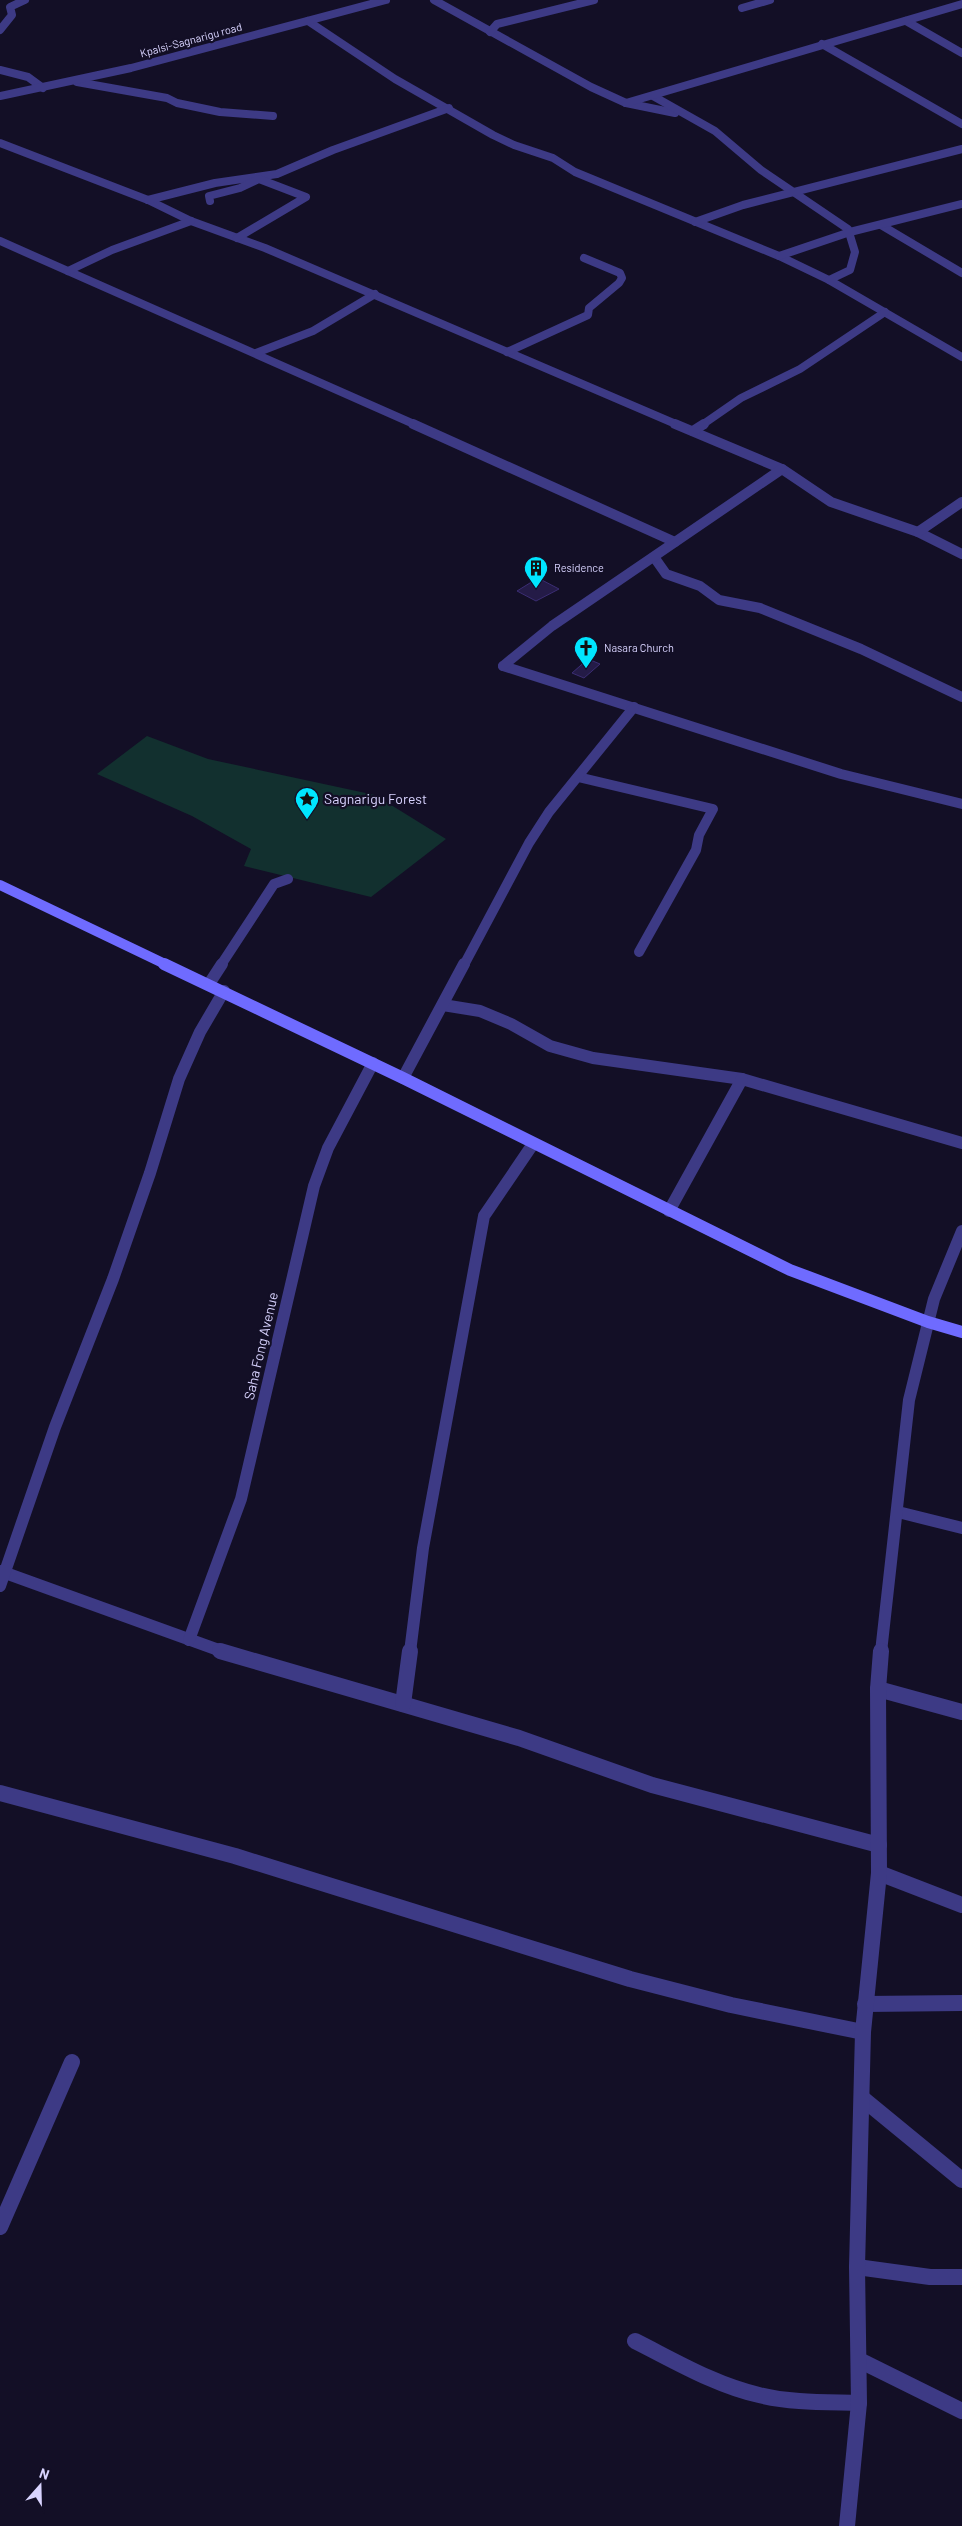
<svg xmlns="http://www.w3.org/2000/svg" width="962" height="2526" font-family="Barlow,sans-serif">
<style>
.green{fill:#12302f}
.building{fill:#241b47;stroke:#3b2d73}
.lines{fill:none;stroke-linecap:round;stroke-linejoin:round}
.street-far3{stroke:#3d3a85;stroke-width:8}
.street-far2{stroke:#3d3a85;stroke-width:10}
.street-far1{stroke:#3d3a85;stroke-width:12}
.street{stroke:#3d3a85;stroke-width:16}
.secondary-far1{stroke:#6f6bff;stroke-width:10}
.secondary{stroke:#6f6bff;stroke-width:12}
.labels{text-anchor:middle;stroke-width:4.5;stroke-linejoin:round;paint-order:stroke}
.far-street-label{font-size:11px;fill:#d9d4ff;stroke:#130f26}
.far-poi-label{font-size:11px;fill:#d9d4ff;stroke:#130f26;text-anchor:start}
.poi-label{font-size:14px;fill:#d9d4ff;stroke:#130f26;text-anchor:start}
.street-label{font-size:14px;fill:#d9d4ff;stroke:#130f26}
</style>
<rect width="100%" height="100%" fill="#130f26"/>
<polygon class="green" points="147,736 208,759 375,795 446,839 371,897 244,866 251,849 192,816 97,774"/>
<g class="building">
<polygon points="538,578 559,589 536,601 517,591"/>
<polygon points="588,659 600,664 584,678 572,673"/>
</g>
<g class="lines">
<g class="street-far3">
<polyline points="434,0 591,87 626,103 675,113"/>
<polyline points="742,8 770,0"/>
<polyline points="308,21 395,79 493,135 514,145 553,158 575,172 779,256 829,280"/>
<polyline points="906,21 962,53"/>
<polyline points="0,30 12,15 10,7 25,0"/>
<polyline points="490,32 497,24 594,0"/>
<polyline points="822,44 962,124"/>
<polyline points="0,70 28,77 43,88"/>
<polyline points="77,82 167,98 177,103 220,112 273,116"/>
<polyline points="0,96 131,68 386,0"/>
<polyline points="653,96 715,131 761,170 848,229 855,252 850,270 829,280 962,357"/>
<polyline points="626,103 962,4"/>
<polyline points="0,143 148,200 191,221 265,248 678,425"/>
<polyline points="148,200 215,183 277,174 333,150 449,108"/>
<polyline points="210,201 209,196 240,188 259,179 306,197 237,238"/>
<polyline points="695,222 743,205 962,149"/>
<polyline points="881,225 962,273"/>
<polyline points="0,241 416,425"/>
<polyline points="779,256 850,232 962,204"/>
<polyline points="68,271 112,250 191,221"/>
<polyline points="507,352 588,315 589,308 619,283 622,278 620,273 584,258"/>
<polyline points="256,353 313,331 375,294"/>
<polyline points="702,425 741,398 800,369 885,312"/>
</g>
<g class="street-far2">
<polyline points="413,424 675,542"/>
<polyline points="675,424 782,469 831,502 918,532 962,554"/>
<polyline points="693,431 704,424"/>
<polyline points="918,532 962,502"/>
<polyline points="654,557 666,574 700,586 719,600 760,608 861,649 962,697"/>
<polyline points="503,666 841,774 962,804"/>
<polyline points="503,666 552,626 782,469"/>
<polyline points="578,777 713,809 699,835 696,850 639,952"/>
<polyline points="221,965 274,884 288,879"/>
<polyline points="464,965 529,843 549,812 634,707"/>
</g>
<g class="street-far1">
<polyline points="209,984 222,964"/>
<polyline points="443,1005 480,1011 511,1024 550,1046 593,1058 742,1079 962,1143"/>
<polyline points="403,1078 464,964"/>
<polyline points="669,1211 742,1079"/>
<polyline points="898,1512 962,1528"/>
<polyline points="0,1571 224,1652"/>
<polyline points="0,1586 55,1427 113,1279 150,1173 179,1079 200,1032 224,991"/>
<polyline points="189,1640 241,1499 314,1186 328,1148 373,1063"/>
<polyline points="410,1652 423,1548 484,1216 533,1144"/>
<polyline points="881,1652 909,1400 934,1299 962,1231"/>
</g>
<g class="street">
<polyline points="220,1651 519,1738 652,1785 879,1845"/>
<polyline points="878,1689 962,1712"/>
<polyline points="403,1704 410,1651"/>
<polyline points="0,1793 235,1856 630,1979 731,2005 863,2032"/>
<polyline points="879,1873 962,1905"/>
<polyline points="865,2004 962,2003"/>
<polyline points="862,2098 962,2180"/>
<polyline points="0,2227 72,2062"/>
<polyline points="857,2267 930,2277 962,2277"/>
<path d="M635,2341c40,20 80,44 124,54 32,8 67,7 100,8"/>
<polyline points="859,2360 962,2411"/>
<polyline points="847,2526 859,2403 857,2267 863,2032 879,1873 878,1689 881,1651"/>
</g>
<polyline class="secondary-far1" points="0,885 167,965"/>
<polyline class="secondary" points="164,964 403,1078 790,1270 928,1322 962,1332"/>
</g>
<defs>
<g id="building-pin" transform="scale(1.25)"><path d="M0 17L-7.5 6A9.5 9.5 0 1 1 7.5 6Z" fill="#00e5ff" stroke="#130f26"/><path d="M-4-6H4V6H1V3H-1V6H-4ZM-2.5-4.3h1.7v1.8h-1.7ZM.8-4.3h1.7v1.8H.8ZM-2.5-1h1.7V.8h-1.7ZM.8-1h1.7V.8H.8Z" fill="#111"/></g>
<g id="church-pin" transform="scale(1.25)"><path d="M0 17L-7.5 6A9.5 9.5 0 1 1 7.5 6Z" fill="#00e5ff" stroke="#130f26"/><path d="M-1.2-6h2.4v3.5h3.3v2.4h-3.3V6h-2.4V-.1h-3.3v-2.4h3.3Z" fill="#111"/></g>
<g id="sight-pin" transform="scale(1.25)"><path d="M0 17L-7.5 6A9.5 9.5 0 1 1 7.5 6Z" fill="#00e5ff" stroke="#130f26"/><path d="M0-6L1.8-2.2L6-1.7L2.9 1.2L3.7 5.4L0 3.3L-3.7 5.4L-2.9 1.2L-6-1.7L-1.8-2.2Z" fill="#111"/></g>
</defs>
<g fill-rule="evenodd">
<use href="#building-pin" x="536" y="568"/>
<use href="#church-pin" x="586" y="648"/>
<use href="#sight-pin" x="307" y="799"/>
</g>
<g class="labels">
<g class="far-street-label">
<text transform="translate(191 40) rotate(-15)" y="4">Kpalsi-Sagnarigu road</text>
</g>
<g class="far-poi-label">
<text x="554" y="572">Residence</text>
<text x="604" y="652">Nasara Church</text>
</g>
<g class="poi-label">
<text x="324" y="804">Sagnarigu Forest</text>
</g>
<g class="street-label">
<text transform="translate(261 1346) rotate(-77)" y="5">Saha Fong Avenue</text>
</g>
</g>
<g transform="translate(40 2486) rotate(20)" stroke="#130f26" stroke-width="4" paint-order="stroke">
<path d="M0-4L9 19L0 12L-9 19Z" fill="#d9d4ff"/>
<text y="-8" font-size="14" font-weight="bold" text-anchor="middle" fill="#d9d4ff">N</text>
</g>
</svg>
